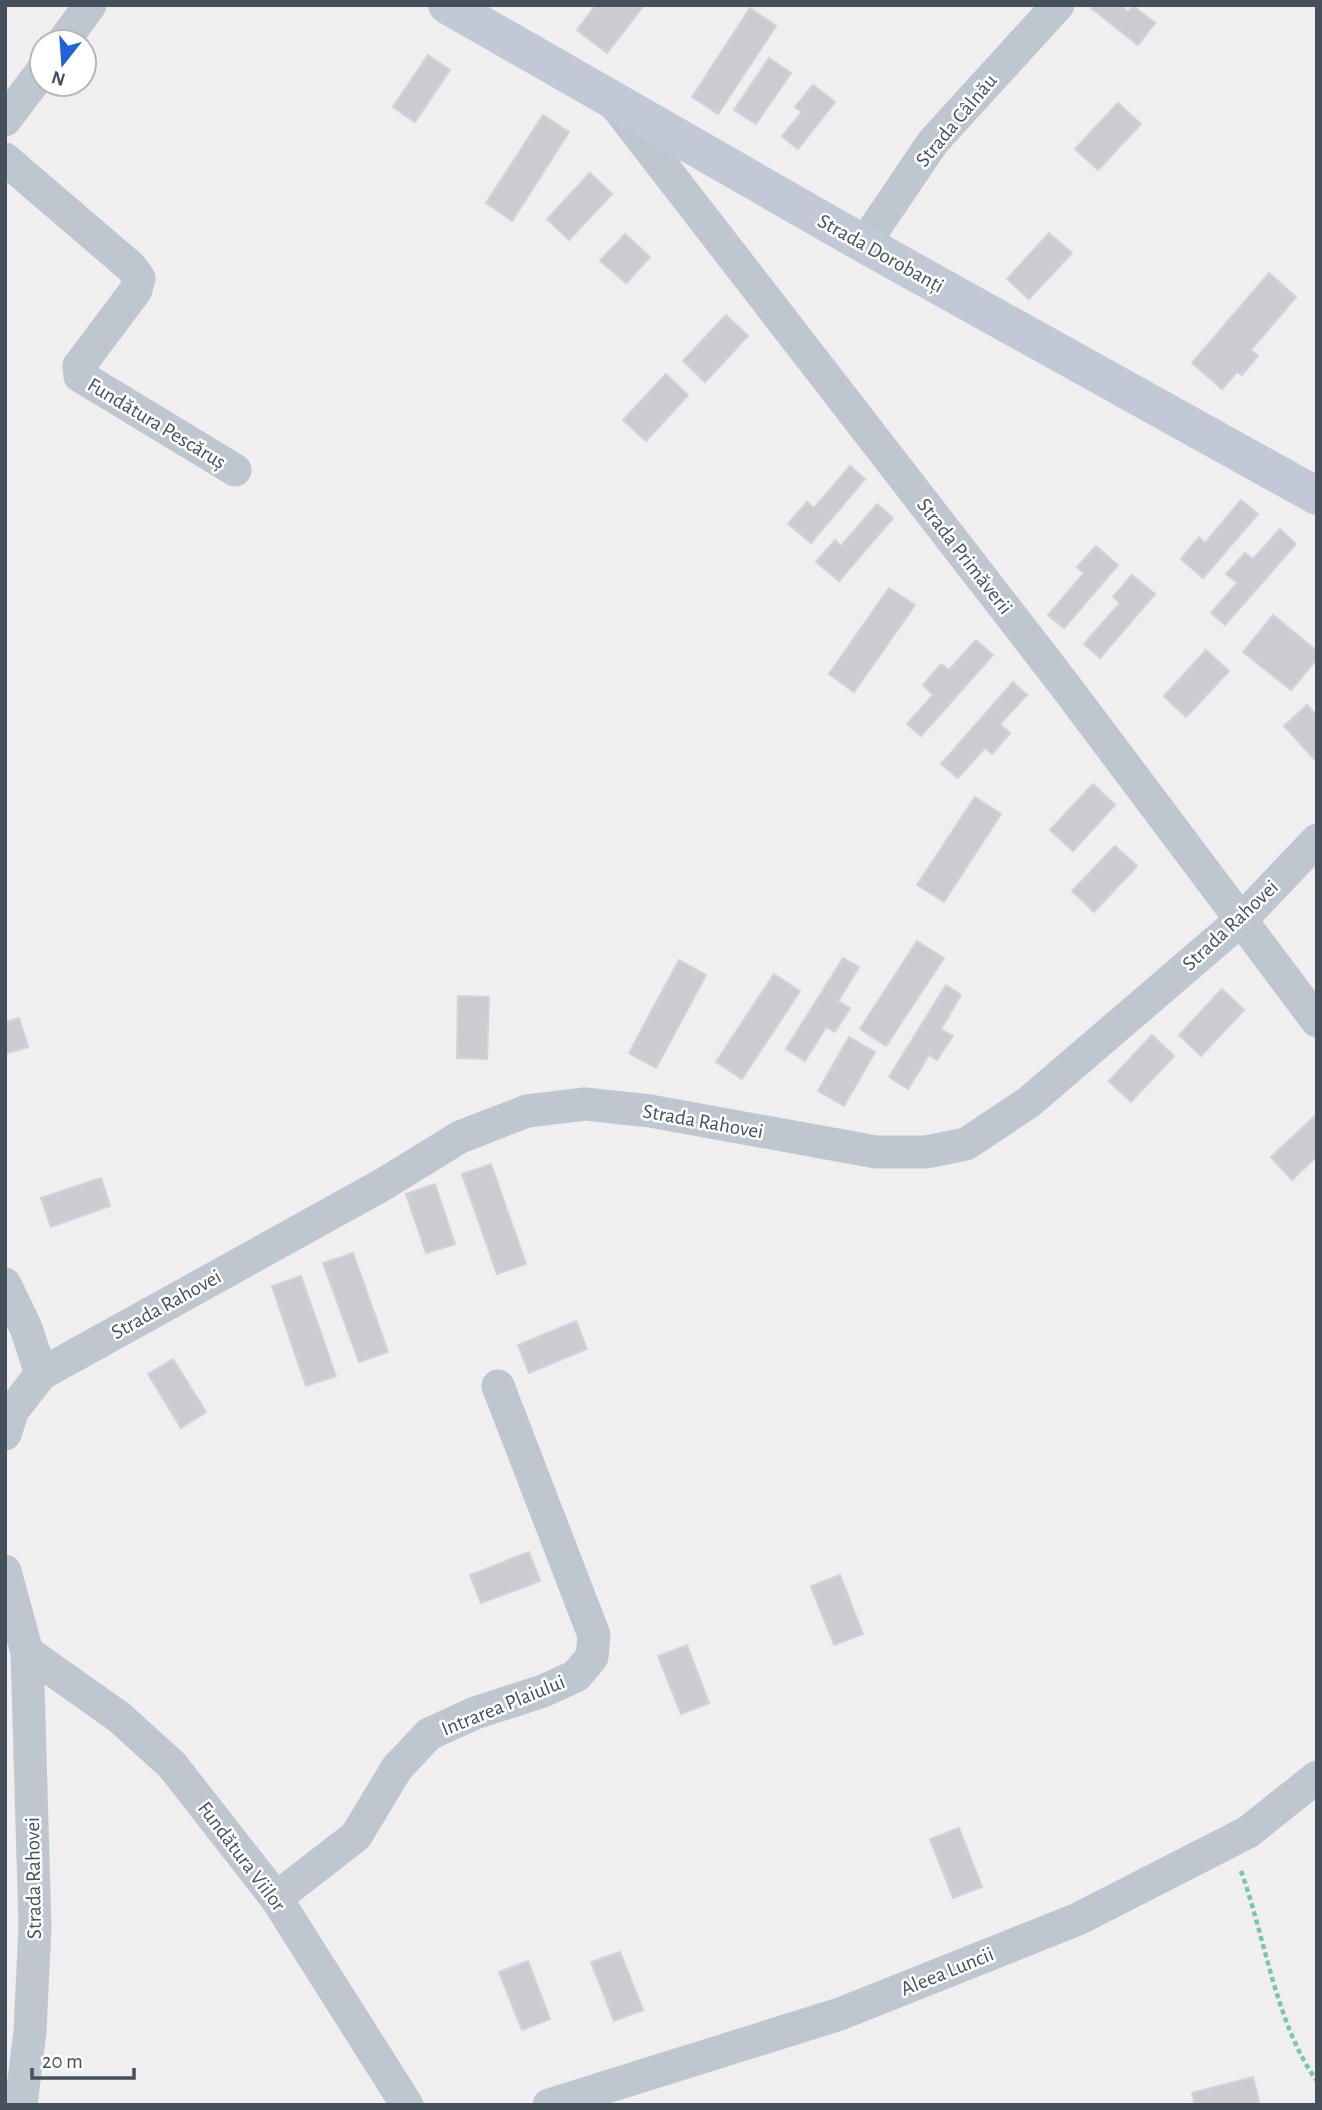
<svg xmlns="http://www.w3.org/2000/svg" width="1322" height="2110" font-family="'Alegreya Sans',sans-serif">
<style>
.building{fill:#cbccd2;stroke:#d2d3d9;stroke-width:2}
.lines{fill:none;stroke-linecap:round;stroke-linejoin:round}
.path{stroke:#76c9a6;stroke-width:4.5;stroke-dasharray:5 3.5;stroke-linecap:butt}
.minor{stroke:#bec7cf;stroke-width:33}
.secondary{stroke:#c1c9d6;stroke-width:38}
.labels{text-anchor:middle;stroke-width:5;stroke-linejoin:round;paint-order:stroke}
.street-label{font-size:21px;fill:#46505a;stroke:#fff}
</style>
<rect width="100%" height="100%" fill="#f0eeee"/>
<g class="building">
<polygon points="596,5 644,5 607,53 577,30"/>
<polygon points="1094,5 1120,5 1128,12 1133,6 1155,23 1138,45 1091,8"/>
<polygon points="750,8 776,26 718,114 692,97"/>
<polygon points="428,55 450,70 415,122 393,107"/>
<polygon points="769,58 791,73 756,124 734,110"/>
<polygon points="813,85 835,102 798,149 782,136 802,112 795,107"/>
<polygon points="1118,103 1141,124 1098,170 1075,149"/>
<polygon points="543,115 569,132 512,221 486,203"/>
<polygon points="590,173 612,194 569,240 547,219"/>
<polygon points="1049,233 1072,253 1029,299 1007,279"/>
<polygon points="625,234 650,257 626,283 600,261"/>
<polygon points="1269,273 1296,297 1251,350 1258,356 1242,375 1237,372 1222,389 1192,363"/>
<polygon points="726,315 748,336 705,382 683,361"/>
<polygon points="666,374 688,395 646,441 623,420"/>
<polygon points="850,466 865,479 811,543 788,524 807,502 814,508"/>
<polygon points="1241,500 1258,514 1203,578 1181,559 1199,537 1205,543"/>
<polygon points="877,504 893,518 839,581 816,562 835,540 841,546"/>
<polygon points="1280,529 1296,544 1225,625 1211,613 1237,583 1226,574 1245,553 1253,559"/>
<polygon points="1096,546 1118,565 1064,628 1048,615 1084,573 1077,567"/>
<polygon points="1132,575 1155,594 1100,658 1084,644 1120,603 1113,597"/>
<polygon points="889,588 915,605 854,692 829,674"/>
<polygon points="1273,615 1317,651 1317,659 1291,690 1243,652"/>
<polygon points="976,640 993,655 921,736 907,724 933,695 923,685 941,664 949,670"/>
<polygon points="1206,650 1229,671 1186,717 1164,696"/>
<polygon points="1013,682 1027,695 1000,724 1010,733 992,754 985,748 958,778 941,764"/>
<polygon points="1307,705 1317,716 1317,762 1284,726"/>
<polygon points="1093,784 1115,805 1073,851 1050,830"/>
<polygon points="975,797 1001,814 944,902 917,885"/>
<polygon points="1115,846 1137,866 1094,912 1072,891"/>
<polygon points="917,941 944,958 886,1046 860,1029"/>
<polygon points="843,958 859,967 838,1001 850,1008 835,1032 826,1027 805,1061 786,1049"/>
<polygon points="679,960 706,975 656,1068 629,1053"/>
<polygon points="774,974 800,991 742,1079 716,1062"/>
<polygon points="946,985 961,995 941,1029 953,1036 937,1060 929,1055 908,1089 889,1077"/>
<polygon points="1222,989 1244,1010 1201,1056 1179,1035"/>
<polygon points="458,996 489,997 487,1059 457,1058"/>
<polygon points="19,1018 28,1047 5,1054 5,1022"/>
<polygon points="1152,1035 1174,1056 1131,1102 1109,1081"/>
<polygon points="849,1037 875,1052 844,1106 818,1091"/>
<polygon points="1316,1115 1317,1156 1292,1180 1271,1157"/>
<polygon points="491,1164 526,1264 497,1274 462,1174"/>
<polygon points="101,1178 110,1206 51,1227 41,1198"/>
<polygon points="435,1184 455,1244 426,1253 406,1194"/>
<polygon points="353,1253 388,1352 359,1362 323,1263"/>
<polygon points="301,1276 336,1376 306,1386 272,1286"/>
<polygon points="576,1321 587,1349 529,1373 518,1345"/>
<polygon points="173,1359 206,1412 181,1428 148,1374"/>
<polygon points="529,1552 540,1581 481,1603 470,1575"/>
<polygon points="840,1575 863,1634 834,1645 811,1586"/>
<polygon points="687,1645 709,1703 681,1714 658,1656"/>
<polygon points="959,1828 982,1887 953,1898 930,1839"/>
<polygon points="620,1952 643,2010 614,2021 591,1962"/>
<polygon points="528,1961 550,2019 522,2030 499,1972"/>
<polygon points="1253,2077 1260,2105 1195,2105 1192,2093"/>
</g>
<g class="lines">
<path class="path" d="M1241,1871c24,66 35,154 76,210"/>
<g class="minor">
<polyline points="63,42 90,5"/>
<polyline points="614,103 1063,683 1317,1021"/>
<polyline points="5,120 42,71"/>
<polyline points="5,159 131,267 139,278 136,290 79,366 80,376 235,470"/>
<polyline points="864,244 933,142 1058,5"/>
<polyline points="5,1284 26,1328 41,1374 13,1410 5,1434"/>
<polyline points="41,1374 382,1185 460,1137 527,1111 585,1104 650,1111 876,1152 926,1152 966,1144 1029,1102 1241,920 1317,840"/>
<polyline points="5,1571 27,1652 35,1926 30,2031 21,2105"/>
<polyline points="27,1652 119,1717 172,1765 276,1898 407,2105"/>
<polyline points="276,1898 356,1836 397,1768 429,1734 475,1713 543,1691 576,1676 592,1657 594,1635 498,1386"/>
<polyline points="549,2105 840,2014 1078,1919 1248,1832 1317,1777"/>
</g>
<polyline class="secondary" points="447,5 864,244 1317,496"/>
</g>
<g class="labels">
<g class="street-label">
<text transform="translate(956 120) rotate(-50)" y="7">Strada Câlnău</text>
<text transform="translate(881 253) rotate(29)" y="7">Strada Dorobanți</text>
<text transform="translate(157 423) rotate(31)" y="7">Fundătura Pescăruș</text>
<text transform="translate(965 556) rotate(52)" y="7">Strada Primăverii</text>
<text transform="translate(1230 925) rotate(-43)" y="7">Strada Rahovei</text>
<text transform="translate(703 1121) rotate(10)" y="7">Strada Rahovei</text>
<text transform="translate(166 1304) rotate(-29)" y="7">Strada Rahovei</text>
<text transform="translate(503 1705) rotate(-22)" y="7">Intrarea Plaiului</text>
<text transform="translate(242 1856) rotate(53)" y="7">Fundătura Viilor</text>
<text transform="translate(33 1878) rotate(-91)" y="7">Strada Rahovei</text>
<text transform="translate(947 1971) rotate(-22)" y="7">Aleea Luncii</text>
</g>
</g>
<rect width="1322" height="2110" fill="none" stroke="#46505a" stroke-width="14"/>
<g transform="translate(63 63) rotate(197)"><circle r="33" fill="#ffffff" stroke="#b5b9bd" stroke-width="2"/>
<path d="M0-5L12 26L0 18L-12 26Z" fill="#1f63d8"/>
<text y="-10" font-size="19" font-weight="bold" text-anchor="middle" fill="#46505a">N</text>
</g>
<path d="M32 2068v10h102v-10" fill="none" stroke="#46505a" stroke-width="3.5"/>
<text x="42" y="2068" font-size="21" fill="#46505a" stroke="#ffffff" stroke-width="5" paint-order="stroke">20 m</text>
</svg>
